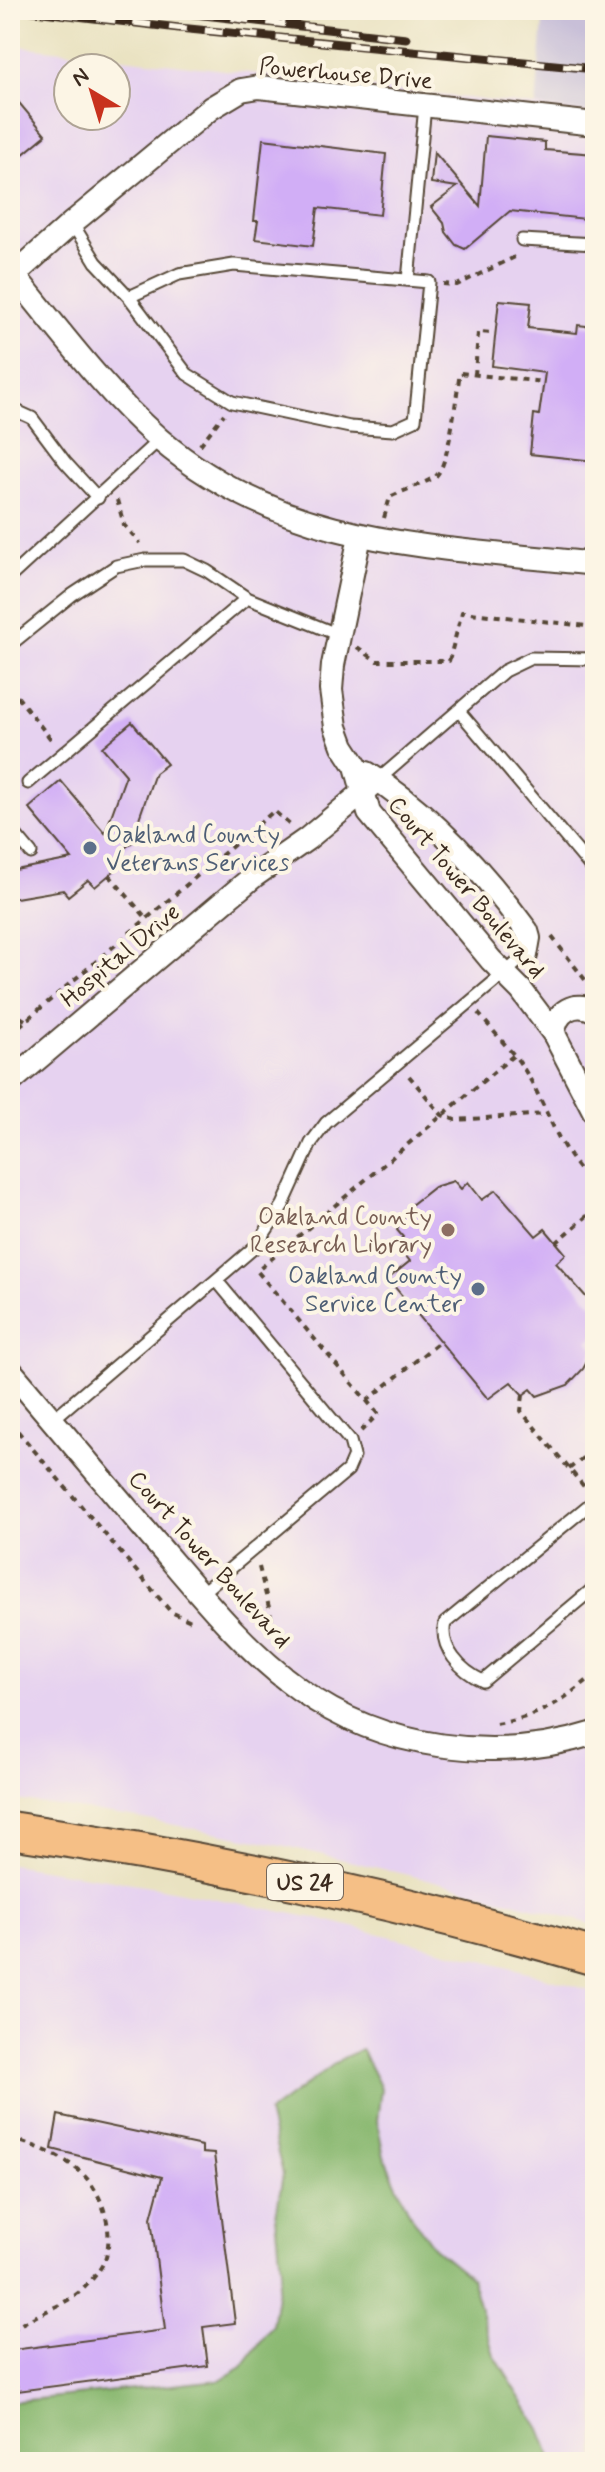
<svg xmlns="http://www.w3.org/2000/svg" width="605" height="2472" font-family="Mynerve,sans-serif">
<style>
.built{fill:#e6d2f0;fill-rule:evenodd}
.industrial{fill:#c8bfd8}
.forest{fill:#8bb972;stroke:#637248;stroke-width:2}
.building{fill:#d1aef6}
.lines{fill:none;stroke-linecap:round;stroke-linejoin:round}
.lane-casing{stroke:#554636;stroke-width:15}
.street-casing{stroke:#554636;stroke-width:26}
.primary-casing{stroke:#554636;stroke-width:40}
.path{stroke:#554636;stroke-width:4;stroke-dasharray:6 6;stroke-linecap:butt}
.lane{stroke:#fff;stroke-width:11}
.street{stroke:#fff;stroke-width:22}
.primary{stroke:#f5bf86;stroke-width:36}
.rail-casing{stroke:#3b2a1e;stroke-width:9}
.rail{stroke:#fcf5e5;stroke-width:6;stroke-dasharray:18;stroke-linecap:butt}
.service-dot{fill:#5c6f8a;stroke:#fcf5e5;stroke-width:3}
.education-dot{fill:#8d6e63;stroke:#fcf5e5;stroke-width:3}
.labels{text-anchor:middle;stroke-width:8;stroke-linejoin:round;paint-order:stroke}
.shield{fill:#fcf5e5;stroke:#75675a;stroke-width:2}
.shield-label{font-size:22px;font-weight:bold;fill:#3b2a1e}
.street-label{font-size:24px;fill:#3b2a1e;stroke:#fcf5e5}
.service-label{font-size:24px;fill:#4e5e75;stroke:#fcf5e5;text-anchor:start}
.education-label{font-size:24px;fill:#785e54;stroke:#fcf5e5;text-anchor:end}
</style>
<rect width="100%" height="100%" fill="#fcf5e5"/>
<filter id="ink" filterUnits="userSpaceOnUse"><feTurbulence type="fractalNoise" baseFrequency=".0125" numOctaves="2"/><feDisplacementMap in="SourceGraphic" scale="16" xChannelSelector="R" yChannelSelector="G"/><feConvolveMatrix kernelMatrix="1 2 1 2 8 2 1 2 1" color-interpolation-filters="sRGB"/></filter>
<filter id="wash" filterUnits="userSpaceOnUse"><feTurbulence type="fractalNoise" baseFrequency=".006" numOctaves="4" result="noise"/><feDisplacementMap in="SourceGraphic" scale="32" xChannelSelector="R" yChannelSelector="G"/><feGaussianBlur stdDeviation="1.8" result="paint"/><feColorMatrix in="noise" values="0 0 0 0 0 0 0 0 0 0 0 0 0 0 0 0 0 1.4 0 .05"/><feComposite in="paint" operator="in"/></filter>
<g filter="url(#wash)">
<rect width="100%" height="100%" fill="#e9e2c1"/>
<g class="built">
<path d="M10,45l585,68v1812l-136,-38 -186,-44 -141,-26 -122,-18zM68,68h48v48h-48z"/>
<polygon points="10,1864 151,1886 329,1921 510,1967 595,1992 595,2462 10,2462"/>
</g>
<polygon class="industrial" points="544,10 595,10 595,113 536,106"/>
<polygon class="forest" points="361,2049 381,2088 377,2121 384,2157 410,2214 434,2248 471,2278 494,2355 540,2429 553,2462 17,2462 10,2450 10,2402 220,2380 242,2367 272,2326 281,2269 276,2216 283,2174 268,2113 341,2059"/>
<g id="blocks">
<g class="building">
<polygon points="10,92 46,135 10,165"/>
<polygon points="486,136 545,142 545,150 595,154 595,220 510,211 465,249 456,245 446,232 444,223 431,207 457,187 431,183 434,152 480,206"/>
<polygon points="263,139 386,154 380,215 318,208 313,246 255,239 258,221 254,221"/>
<polygon points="499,300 531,303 528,328 577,333 578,325 595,327 595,461 530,454 534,414 539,415 545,373 492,366"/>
<polygon points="132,722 167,764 155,773 135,830 140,836 120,852 127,860 95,887 88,880 68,896 63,890 10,899 10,871 72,859 29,808 61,781 105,833 126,775 102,747"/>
<polygon points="454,1181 461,1189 468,1182 482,1200 496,1190 536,1236 545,1229 566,1254 556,1263 595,1307 595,1335 588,1341 594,1349 583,1369 568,1385 537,1396 531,1389 523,1395 511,1382 488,1399 388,1279 410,1261 396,1244 403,1237 397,1230 410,1206 434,1187"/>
<polygon points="58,2115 202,2146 202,2153 214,2154 235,2323 203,2327 208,2366 18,2391 12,2350 165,2330 151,2218 162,2177 52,2149"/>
</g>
</g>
</g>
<g filter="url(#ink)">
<use href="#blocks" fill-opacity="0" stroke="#554636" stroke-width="2"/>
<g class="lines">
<g class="lane-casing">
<g id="lane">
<polyline points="72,223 96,262 129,297 187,374 232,402 350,427 393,430 415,420 429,282 234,265 179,274 129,297"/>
<polyline points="522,240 595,244"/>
<polyline points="408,280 425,106"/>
<polyline points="10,408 32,418 65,462 98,498"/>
<polyline points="10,577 160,439"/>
<polyline points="10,645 72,595 116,566 145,560 184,560 207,571 247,598 339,635"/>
<polyline points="459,711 595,872"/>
<polyline points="378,780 504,671 531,658 595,659"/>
<polyline points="28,783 247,598"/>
<polyline points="10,828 31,853"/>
<polyline points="52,1420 256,1246 283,1205 311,1143 326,1123 526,955"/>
<path d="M595,1500l-150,123c-6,25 16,48 38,58l112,-94"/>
<polyline points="200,1594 348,1470 354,1456 350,1441 217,1281"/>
</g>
</g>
<g class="street-casing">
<g id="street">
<path d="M10,270c47,57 93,120 149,169 129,110 277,107 436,125"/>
<polyline points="14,275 72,223 211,108 241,90 259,87 595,124"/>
<polyline points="360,536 333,665 331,690 336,727 343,746 356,766 369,813 491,960 521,990 554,1034 595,1113"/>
<path d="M367,773c63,39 116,98 160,158l2,7 -3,17"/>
<path d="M554,1034c1,-23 21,-34 41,-23"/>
<polyline points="10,1082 254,876 307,839 378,780"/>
<path d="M10,1370c47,56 94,111 141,167 46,53 91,111 148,152 83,61 199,75 296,44"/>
</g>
</g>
<g class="primary-casing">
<path id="primary" d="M10,1830c198,29 393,71 585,127"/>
</g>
<g class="path">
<polyline points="443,284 457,285 519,255"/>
<polyline points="475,375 478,332 495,333"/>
<polyline points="200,445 224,414"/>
<polyline points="117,500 124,525 140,543"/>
<path d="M384,518l6,-21c9,-5 41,-16 46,-21 14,-13 20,-81 24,-103l84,9"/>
<polyline points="357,647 377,661 449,661 462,612 595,627"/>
<polyline points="10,684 15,676 11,661"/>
<polyline points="10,687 53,742"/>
<polyline points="109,875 148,920"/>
<polyline points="552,937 590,986"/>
<polyline points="10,1011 25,1020"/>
<polyline points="478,1013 514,1055"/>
<polyline points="10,1034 274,811 291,826"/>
<polyline points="409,1076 442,1115 455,1120 547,1114"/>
<polyline points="556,1243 595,1209"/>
<polyline points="523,1395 521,1411 586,1489"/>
<polyline points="367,1401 440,1341"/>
<polyline points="10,1422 171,1612 193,1622"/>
<path d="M361,1431l17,-17 -121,-143 257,-216c32,40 40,96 81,130"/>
<polyline points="569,1469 595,1448"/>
<polyline points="259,1567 277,1640"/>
<path d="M496,1724c45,-8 64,-21 99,-50"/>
<polyline points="10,2102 10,2107"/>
<path d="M10,2138c23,7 48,16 67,31 23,18 36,55 30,83 -2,13 -14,27 -23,36 -21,20 -52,26 -74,44"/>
</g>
<use href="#lane" class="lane"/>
<use href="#street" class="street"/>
<use href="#primary" class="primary"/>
<g class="rail-casing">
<g id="rail">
<polyline points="26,10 179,28 595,69"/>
<polyline points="160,10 406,38"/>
</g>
</g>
<use href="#rail" class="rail"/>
</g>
</g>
<g class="service-dot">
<circle cx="90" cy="848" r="8"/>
<circle cx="478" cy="1289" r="8"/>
</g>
<circle class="education-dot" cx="448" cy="1230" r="8"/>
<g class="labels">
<rect class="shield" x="267" y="1864" width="76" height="36" rx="6"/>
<g class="shield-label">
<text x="305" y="1890">US 24</text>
</g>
<g class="street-label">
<text transform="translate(346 73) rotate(5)" y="8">Powerhouse Drive</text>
<text transform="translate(467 887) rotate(50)" y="8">Court Tower Boulevard</text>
<text transform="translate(120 955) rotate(-40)" y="8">Hospital Drive</text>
<text transform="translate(210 1559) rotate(48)" y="8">Court Tower Boulevard</text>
</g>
<g class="service-label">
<text x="106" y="842">Oakland County<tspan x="106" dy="28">Veterans Services</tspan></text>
<text x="462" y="1283" text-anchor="end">Oakland County<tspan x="462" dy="28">Service Center</tspan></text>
</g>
<g class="education-label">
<text x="432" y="1224">Oakland County<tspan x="432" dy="28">Research Library</tspan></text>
</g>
</g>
<rect width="605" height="2472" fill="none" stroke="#fcf5e5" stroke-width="40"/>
<g transform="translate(92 92) rotate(322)"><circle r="38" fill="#fcf5e5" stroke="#afa495" stroke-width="2"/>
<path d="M0-6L14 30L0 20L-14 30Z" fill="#c8321e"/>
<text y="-12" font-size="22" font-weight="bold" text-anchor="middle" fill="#3b2a1e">N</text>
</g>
</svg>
